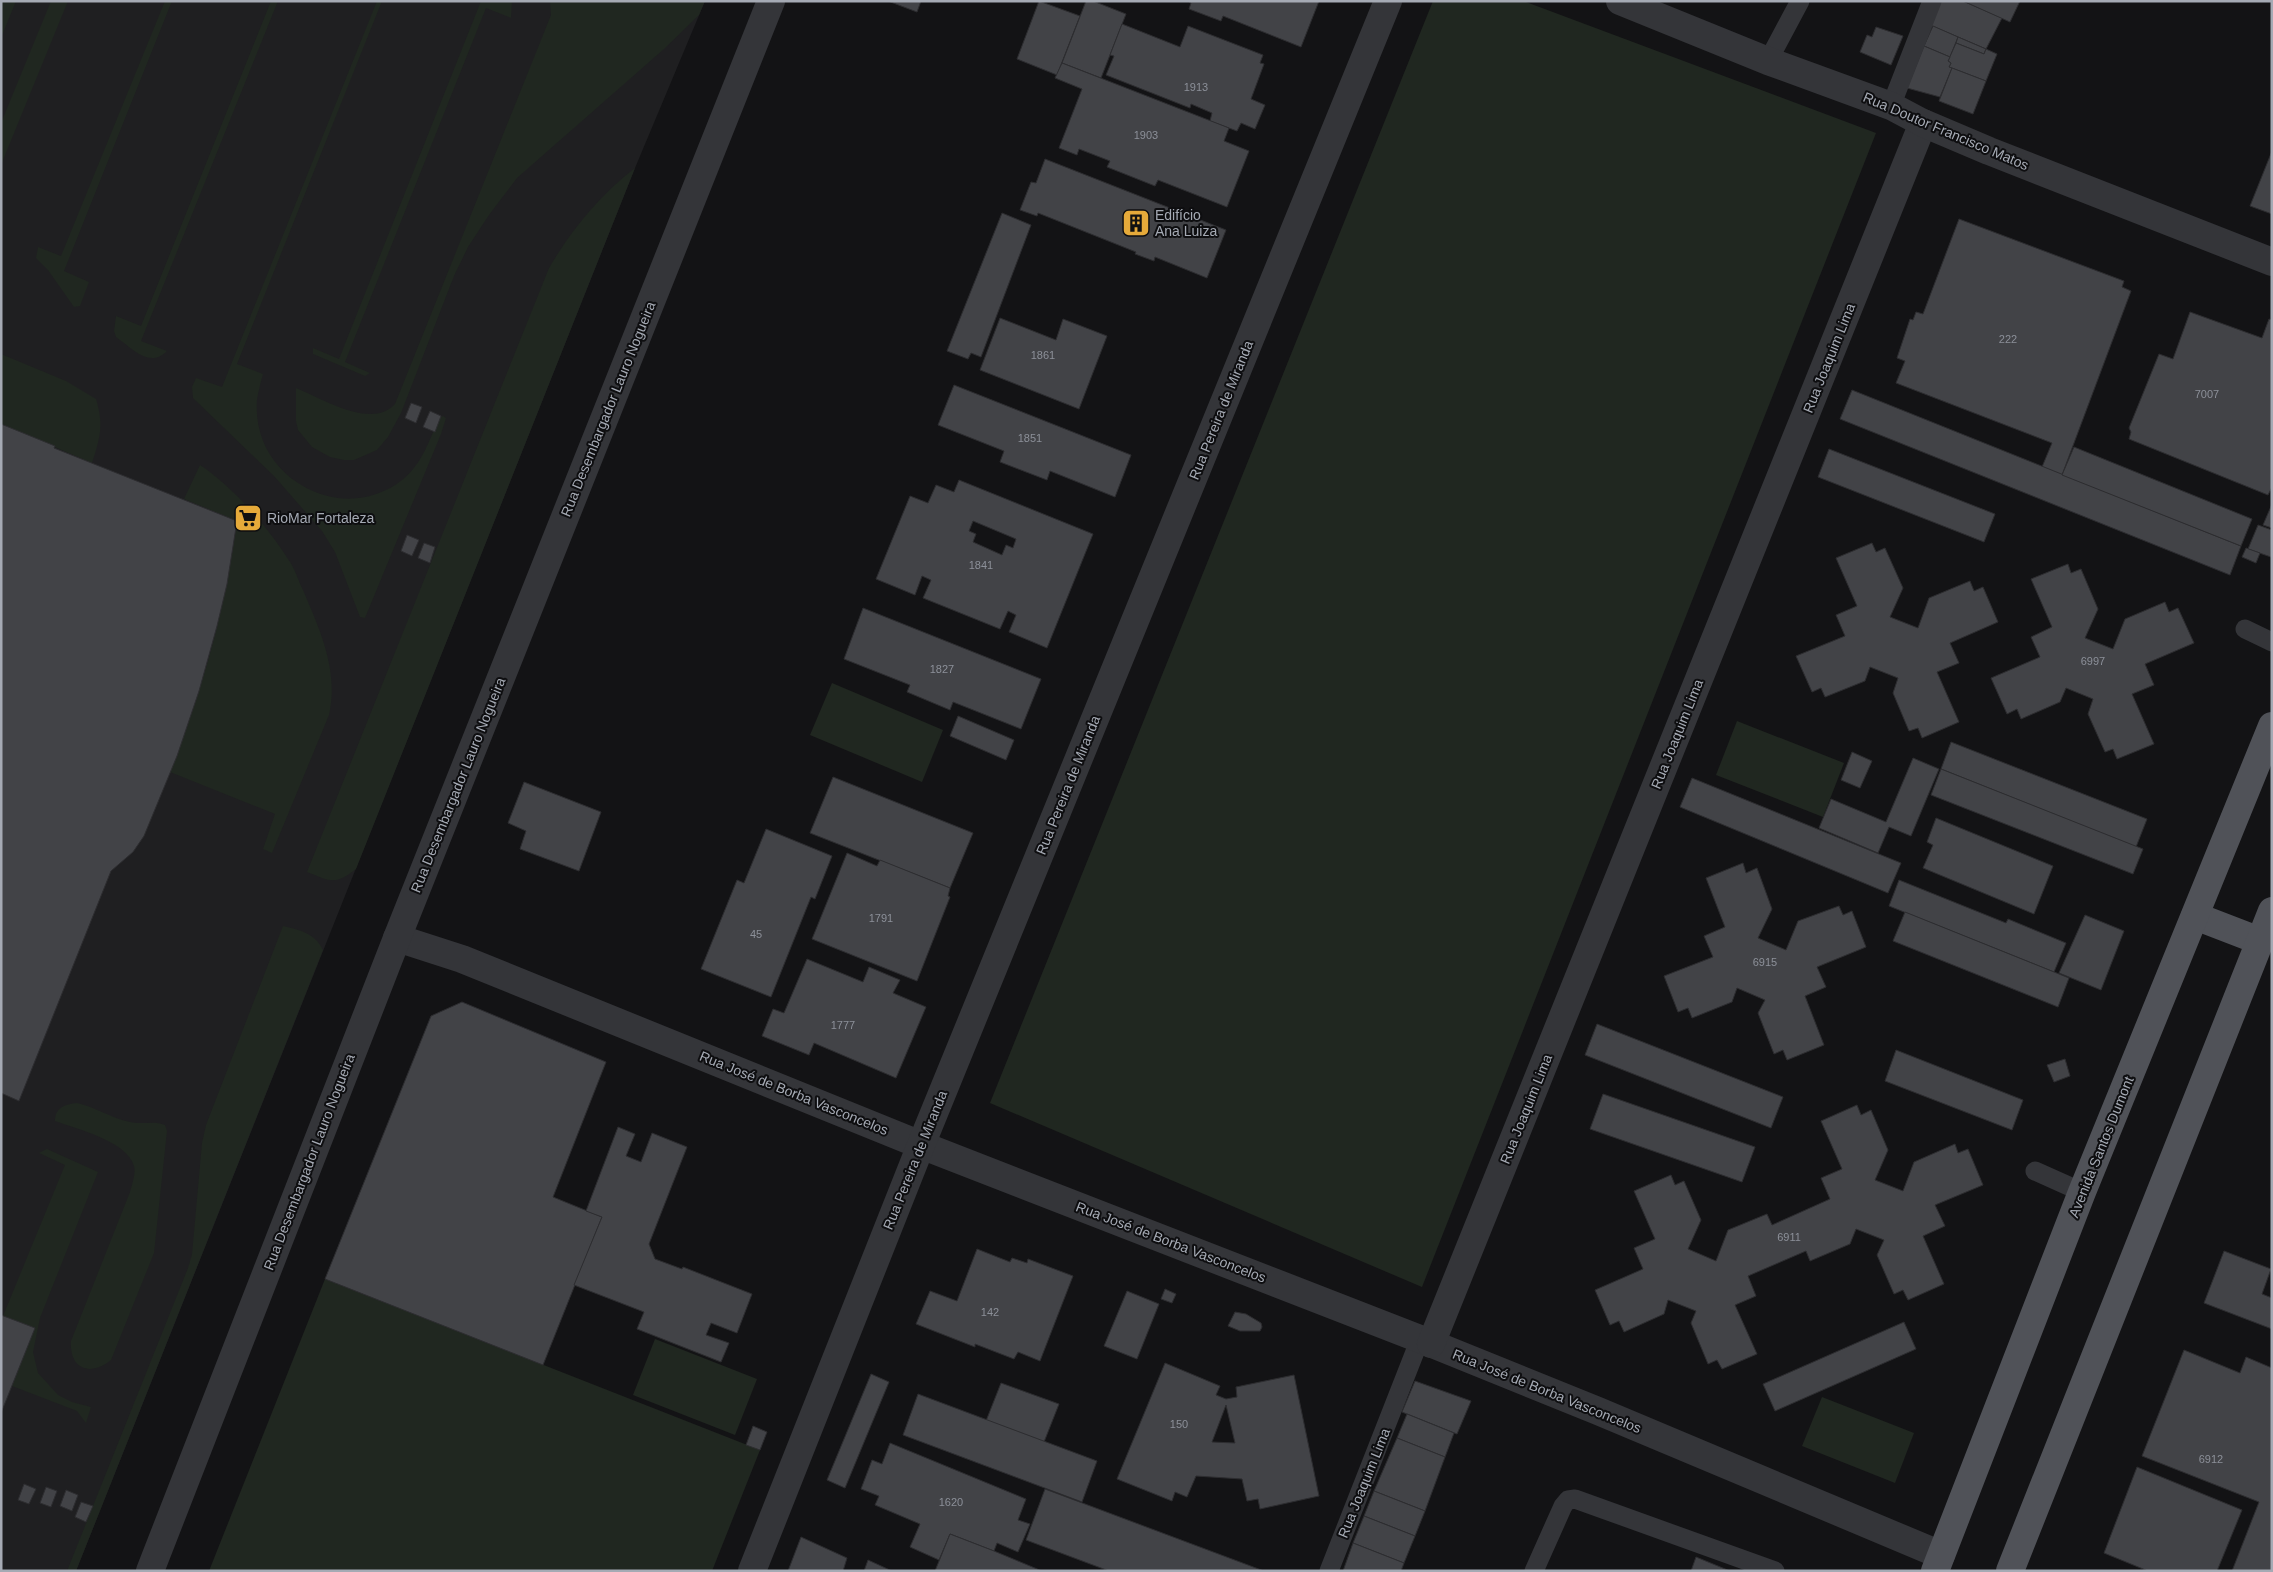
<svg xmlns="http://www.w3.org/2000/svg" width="2273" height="1572" font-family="Arial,sans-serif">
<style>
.built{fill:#1f1f21}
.green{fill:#202720}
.building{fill:#424347;stroke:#2d2d30;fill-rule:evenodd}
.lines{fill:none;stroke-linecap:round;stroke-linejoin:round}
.service{stroke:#343539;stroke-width:19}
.minor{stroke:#343539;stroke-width:28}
.tertiary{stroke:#343539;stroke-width:28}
.primary{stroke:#505258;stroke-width:28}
.labels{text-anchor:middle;stroke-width:4;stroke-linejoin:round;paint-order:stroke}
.number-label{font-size:11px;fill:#8c9099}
.street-label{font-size:14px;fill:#a5aab4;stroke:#0e0e10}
.poi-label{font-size:14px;fill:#a5aab4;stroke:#0e0e10;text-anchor:start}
</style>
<rect width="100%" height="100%" fill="#131315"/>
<polygon class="built" points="1,1 705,1 635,168 76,1571 1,1571"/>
<g class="green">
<polygon points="1,1 16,1 1,38"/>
<polygon points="51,1 68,1 1,165 1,123"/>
<polygon points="165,1 172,1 64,271 89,282 80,306 74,307 48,270 36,258 38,247 61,256"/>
<path d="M271,1h7l-137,340 26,10c-18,18 -35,-3 -51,-14l-2,-6 2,-15 25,10z"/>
<path d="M377,1h5l-145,363 26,10c-2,8 -5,18 -6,26 -4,51 33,91 81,98 22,3 47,-4 64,-18 20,-16 27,-39 37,-62l4,-2 3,2 -5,16 -76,184 -5,-1 -25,-65 -13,-21 -48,-55 -81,-78 -1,-11 4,-9 26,9z"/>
<polygon points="481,1 512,1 511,18 486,8 345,362 370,373 365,376 313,354 313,348 339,359"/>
<path d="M550,1h155l-6,14 -35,34 -147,129 -28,37 -21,32 -14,29 -53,137 -13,24 -11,13 -23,10h-10l-14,-3 -18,-10 -14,-17 -2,-9v-33c25,10 76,42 99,16l156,-389z"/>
<polygon points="1433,1 1523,1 1876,133 1422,1287 990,1103"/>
<path d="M635,168l-279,701c-22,17 -25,12 -49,3l242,-604c23,-39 50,-72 86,-100z"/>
<path d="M1,354l65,27 30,18c8,26 4,39 -4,64l-91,-39z"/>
<path d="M200,465c32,21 67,61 88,94 7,9 10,21 15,31 17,40 36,81 26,125l-57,138 -9,-4 12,-35 -105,-42c32,-79 56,-166 67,-251l-53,-22z"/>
<polygon points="832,683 943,730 922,782 810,735"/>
<polygon points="1737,721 1844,763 1823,817 1716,775"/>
<path d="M283,926c17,4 32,7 40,24l-247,621h-9l121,-303 4,-14 10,-111 4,-18z"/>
<path d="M77,1103c18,4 34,15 53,19 12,3 24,-2 35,3l2,6 -13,122 -43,107c-21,17 -42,9 -40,-19l59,-149c2,-8 6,-18 4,-26 -7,-25 -57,-37 -79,-45 0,-13 10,-17 22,-18z"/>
<polygon points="47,1149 98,1172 40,1318 33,1352 38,1373 58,1395 72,1402 91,1407 86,1423 77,1411 12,1386 35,1328 3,1316 65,1165 39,1153"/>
<polygon points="325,1279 760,1450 712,1571 209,1571"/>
<polygon points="655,1339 757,1379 735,1435 633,1395"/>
<polygon points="1822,1397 1914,1433 1895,1483 1802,1446"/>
</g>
<g class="building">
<polygon points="888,1 921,1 917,12"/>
<polygon points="1039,1 1080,16 1057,75 1017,59"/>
<polygon points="1086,1 1093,1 1126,14 1101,78 1062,63"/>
<polygon points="1188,1 1319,1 1301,47 1223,16 1221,21 1189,9 1191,3"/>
<polygon points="1940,1 1963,1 2002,18 1986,49 1930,25"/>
<polygon points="1963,1 2020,1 2010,22"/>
<polygon points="1122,24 1180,47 1188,26 1263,55 1260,63 1264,64 1251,99 1265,105 1255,129 1241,123 1237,131 1210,121 1212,113 1191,104 1190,108 1106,75 1114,56 1110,55"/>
<polygon points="1933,26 1958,37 1950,57 1924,46"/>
<polygon points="1876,27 1903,36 1891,65 1860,52 1867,35 1872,37"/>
<polygon points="1958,37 1986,49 1984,54 1956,43"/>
<polygon points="1956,43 1984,54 1986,49 1997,54 1986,81 1949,67 1951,63 1948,61"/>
<polygon points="1924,46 1950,57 1948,61 1951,63 1949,67 1952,68 1940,97 1907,88"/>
<polygon points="1062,63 1229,128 1224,141 1249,151 1227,207 1158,180 1155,186 1107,167 1110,161 1079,149 1077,155 1059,148 1082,89 1055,78"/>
<polygon points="1952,68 1986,81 1973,114 1939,101"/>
<polygon points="2272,151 2272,214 2250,206"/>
<polygon points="1045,159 1226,230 1207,278 1155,257 1154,261 1135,254 1136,252 1038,213 1037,216 1020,210 1031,182 1036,183"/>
<polygon points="1002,213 1031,225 981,357 971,353 968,359 947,351"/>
<polygon points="1959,219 2124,281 2122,287 2131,291 2062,475 2042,467 2052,443 1896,383 1905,361 1897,358 1910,319 1913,320 1916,312 1923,314"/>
<polygon points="2190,312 2262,338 2269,319 2272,320 2272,487 2268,495 2129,439 2131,432 2129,428 2159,354 2173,359"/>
<polygon points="1000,318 1056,340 1063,319 1107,336 1079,409 980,370"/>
<polygon points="954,385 1131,455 1115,497 1050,471 1047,480 1000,462 1004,451 938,425"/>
<polygon points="1852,390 2241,546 2230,575 1840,419"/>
<polygon points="411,403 422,407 416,423 405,418"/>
<polygon points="430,411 441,416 435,432 423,427"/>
<polygon points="1,424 55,446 54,448 237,521 227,584 217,626 199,691 177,756 144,836 133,852 111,871 19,1101 1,1093"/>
<polygon points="2074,447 2252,519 2241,546 2062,475"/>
<polygon points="1829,449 1995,514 1984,542 1818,477"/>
<path d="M959,480l134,54 -46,114 -38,-16 7,-17 -8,-4 -8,18 -77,-31 8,-18 -9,-4 -7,19 -39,-16 34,-83 18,7 8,-18 18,7zM973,521l43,18 -3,9 -7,-3 -4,10 -29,-13 3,-8 -7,-3z"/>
<polygon points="2272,504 2272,528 2263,525"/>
<polygon points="2258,525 2272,530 2271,557 2248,549"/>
<polygon points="407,535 419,540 412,556 401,551"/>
<polygon points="424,543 435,547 430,563 418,558"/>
<polygon points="1872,543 1876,552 1885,548 1903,588 1890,617 1918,628 1929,598 1970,581 1974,591 1983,587 1998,622 1950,643 1959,663 1937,672 1959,722 1922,738 1918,728 1909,731 1893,693 1898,678 1870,667 1865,681 1825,697 1821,688 1812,692 1796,656 1845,636 1836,615 1857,606 1836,558"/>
<polygon points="2246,548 2260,553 2256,563 2242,557"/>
<polygon points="2068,564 2071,573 2081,569 2098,609 2085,638 2113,649 2125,619 2165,602 2169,612 2178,608 2194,643 2145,664 2154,685 2132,694 2154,744 2117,759 2113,749 2105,752 2088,714 2093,699 2066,688 2060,702 2021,719 2017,709 2007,714 1991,678 2040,657 2031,637 2052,627 2031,579"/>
<polygon points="863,608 1041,679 1021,729 953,702 950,710 907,692 910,685 844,659"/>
<polygon points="958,716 1014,740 1006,760 950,736"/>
<polygon points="1951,742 2147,819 2136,847 1941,769"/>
<polygon points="1852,752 1872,761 1860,788 1841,780"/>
<polygon points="1913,758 1939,769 1911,836 1889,827 1878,853 1819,828 1831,799 1886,822"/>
<polygon points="1941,769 2143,849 2133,874 1931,795"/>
<polygon points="833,777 973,833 950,888 810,833"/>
<polygon points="1692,778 1901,863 1888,893 1680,807"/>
<polygon points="524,782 601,812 579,871 520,849 526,831 508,823"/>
<polygon points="1936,818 2053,866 2034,914 1923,868 1933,845 1927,842"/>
<polygon points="766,829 832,856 815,899 811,897 771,997 701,969 737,880 744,883"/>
<polygon points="847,853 877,866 880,860 950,888 948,896 950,897 917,981 812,939"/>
<polygon points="1743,863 1746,873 1757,868 1772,909 1758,938 1786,950 1798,921 1839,906 1843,915 1852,911 1866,947 1817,967 1826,987 1805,996 1824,1045 1787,1060 1783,1050 1774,1054 1758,1013 1765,1000 1737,988 1732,1002 1692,1018 1688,1008 1678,1012 1664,976 1713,957 1704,936 1725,927 1706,878"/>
<polygon points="1899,880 2006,923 2008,919 2066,943 2054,972 1889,906"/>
<polygon points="1905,912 2069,978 2058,1007 1893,941"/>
<polygon points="2085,915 2124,931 2101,990 2059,973"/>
<polygon points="807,959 863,982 869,967 900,980 893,993 926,1007 896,1078 814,1043 809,1055 762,1036 773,1009 784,1013"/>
<polygon points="462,1002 606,1062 553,1197 602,1217 543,1365 325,1279 431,1016"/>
<polygon points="1597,1024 1783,1097 1771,1128 1585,1055"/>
<polygon points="1896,1050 2023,1100 2012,1130 1885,1081"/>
<polygon points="2065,1059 2070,1076 2054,1082 2047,1065"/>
<polygon points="1603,1094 1755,1147 1742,1182 1590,1129"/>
<polygon points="1857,1105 1861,1115 1871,1110 1888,1150 1875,1180 1903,1191 1914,1162 1955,1144 1958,1153 1968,1149 1983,1185 1935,1205 1945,1226 1923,1236 1944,1284 1908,1300 1903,1290 1894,1294 1877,1255 1884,1240 1856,1229 1850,1244 1810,1261 1806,1251 1748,1276 1756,1296 1735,1305 1757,1354 1722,1369 1717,1360 1708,1364 1691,1323 1696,1311 1668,1300 1664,1314 1624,1332 1619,1321 1610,1325 1595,1290 1643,1269 1634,1248 1655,1239 1634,1191 1671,1175 1675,1185 1684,1181 1701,1220 1688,1249 1716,1261 1728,1230 1767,1214 1772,1225 1830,1199 1821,1178 1842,1169 1821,1121"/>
<polygon points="618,1127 635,1134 626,1156 641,1162 652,1133 687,1147 649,1244 655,1259 682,1269 683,1267 752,1294 737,1333 711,1323 706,1335 729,1343 721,1362 637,1329 644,1312 574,1285 602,1217 586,1211"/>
<polygon points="977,1249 1010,1262 1012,1258 1027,1263 1028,1259 1073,1276 1040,1361 1018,1352 1014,1359 975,1344 975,1347 916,1324 930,1291 957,1301"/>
<polygon points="2224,1251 2271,1269 2262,1294 2272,1298 2272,1329 2204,1303"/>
<polygon points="1165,1289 1176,1294 1172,1303 1161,1299"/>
<polygon points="1127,1291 1159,1304 1137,1359 1104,1346"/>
<polygon points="1235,1312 1246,1314 1261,1323 1262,1327 1260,1331 1240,1331 1228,1326"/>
<polygon points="1,1315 35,1328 1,1413"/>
<polygon points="1904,1322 1916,1349 1775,1411 1763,1384"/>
<polygon points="2184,1350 2240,1373 2246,1357 2272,1368 2272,1571 2232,1571 2259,1502 2142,1456"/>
<path d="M1165,1363l55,23 -4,9 10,4 11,-2 -1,-10 58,-12 25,121 -59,13 -2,-10 -11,2 -5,-22 -46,-3 -9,21 -12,-5 -3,9 -55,-22zM1226,1405l9,38 -23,-1z"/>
<polygon points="871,1374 889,1382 845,1488 827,1480"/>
<polygon points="1415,1381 1471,1401 1457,1434 1402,1412"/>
<polygon points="1001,1383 1059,1404 1044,1442 986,1421"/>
<polygon points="918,1394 1097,1461 1082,1502 903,1435"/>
<polygon points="1407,1414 1454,1433 1445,1457 1397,1438"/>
<polygon points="753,1426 767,1432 760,1450 746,1445"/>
<polygon points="1397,1438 1445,1457 1425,1511 1374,1491"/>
<polygon points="890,1443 1026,1499 1018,1520 1030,1524 1018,1552 997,1543 994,1551 950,1534 939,1560 910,1547 920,1524 875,1505 879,1496 861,1489 872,1460 882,1464"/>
<polygon points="2137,1467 2242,1510 2217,1571 2148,1571 2104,1553"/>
<polygon points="24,1484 36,1489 29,1504 18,1500"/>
<polygon points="46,1487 57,1491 51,1507 40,1503"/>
<polygon points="1045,1489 1264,1571 1109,1571 1026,1540"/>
<polygon points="66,1490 78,1495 72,1511 60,1506"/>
<polygon points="1374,1491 1425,1511 1415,1536 1364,1516"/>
<polygon points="81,1502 93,1506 86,1522 75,1517"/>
<polygon points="1364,1516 1415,1536 1404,1563 1353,1543"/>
<polygon points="950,1534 994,1551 1042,1571 935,1571"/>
<polygon points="801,1537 847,1558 843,1571 788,1571"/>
<polygon points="1353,1543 1404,1563 1401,1571 1343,1571"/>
<polygon points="1696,1557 1730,1571 1691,1571"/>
<polygon points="868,1560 892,1571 864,1571"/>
</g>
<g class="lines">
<g class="service">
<polyline points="1768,61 1800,1"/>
<polyline points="1891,106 1932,1"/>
<polyline points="2245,629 2272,642"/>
<polyline points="2035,1171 2082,1192"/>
<polyline points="1329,1571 1420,1339"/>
<polyline points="1534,1571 1563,1506 1568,1500 1575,1499 1775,1571"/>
</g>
<g class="minor">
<polyline points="397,938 462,959 921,1145 1420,1339 1598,1411 1941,1555"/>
<polyline points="1431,1344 1923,123"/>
<polyline points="752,1571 921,1145 1388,1"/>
</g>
<g class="tertiary">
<polyline points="1620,1 1768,61 1891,106 1923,123 1989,151 2272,262"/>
<polyline points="150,1571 397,938 771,1"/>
</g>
<g class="primary">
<polyline points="2195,916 2260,941"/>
<polyline points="1935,1571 2082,1192 2272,726"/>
<polyline points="2010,1571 2272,911"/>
</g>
</g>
<defs>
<g id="building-square" transform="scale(1.4375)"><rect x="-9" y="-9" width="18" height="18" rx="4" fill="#e6aa3a" stroke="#0e0e10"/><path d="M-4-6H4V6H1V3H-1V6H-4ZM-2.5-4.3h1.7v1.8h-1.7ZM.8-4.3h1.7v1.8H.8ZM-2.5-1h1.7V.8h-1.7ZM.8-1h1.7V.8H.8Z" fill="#111"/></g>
<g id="supermarket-square" transform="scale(1.4375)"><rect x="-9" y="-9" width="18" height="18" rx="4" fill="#e6aa3a" stroke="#0e0e10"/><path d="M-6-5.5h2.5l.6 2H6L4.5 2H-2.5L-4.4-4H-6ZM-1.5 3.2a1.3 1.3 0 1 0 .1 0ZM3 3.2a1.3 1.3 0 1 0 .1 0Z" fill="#111"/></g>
</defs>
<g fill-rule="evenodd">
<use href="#building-square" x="1136" y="223"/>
<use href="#supermarket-square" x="248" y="518"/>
</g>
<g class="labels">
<g class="number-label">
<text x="1196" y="91">1913</text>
<text x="1146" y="139">1903</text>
<text x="2008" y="343">222</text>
<text x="1043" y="359">1861</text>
<text x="2207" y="398">7007</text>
<text x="1030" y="442">1851</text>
<text x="981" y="569">1841</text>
<text x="2093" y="665">6997</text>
<text x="942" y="673">1827</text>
<text x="881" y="922">1791</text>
<text x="756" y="938">45</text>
<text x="1765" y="966">6915</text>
<text x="843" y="1029">1777</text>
<text x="1789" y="1241">6911</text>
<text x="990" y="1316">142</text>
<text x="1179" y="1428">150</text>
<text x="2211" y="1463">6912</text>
<text x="951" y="1506">1620</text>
</g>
<g class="street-label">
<text transform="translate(1946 131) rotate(23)" y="5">Rua Doutor Francisco Matos</text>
<text transform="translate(1829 358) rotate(-68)" y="5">Rua Joaquim Lima</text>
<text transform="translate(608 409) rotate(-68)" y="5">Rua Desembargador Lauro Nogueira</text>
<text transform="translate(1221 410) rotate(-68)" y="5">Rua Pereira de Miranda</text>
<text transform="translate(1677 734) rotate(-68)" y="5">Rua Joaquim Lima</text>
<text transform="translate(458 785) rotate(-68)" y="5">Rua Desembargador Lauro Nogueira</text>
<text transform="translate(1068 785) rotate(-68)" y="5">Rua Pereira de Miranda</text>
<text transform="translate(794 1093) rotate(22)" y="5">Rua José de Borba Vasconcelos</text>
<text transform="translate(1526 1109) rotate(-68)" y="5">Rua Joaquim Lima</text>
<text transform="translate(2101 1147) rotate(-68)" y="5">Avenida Santos Dumont</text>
<text transform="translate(915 1160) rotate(-68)" y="5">Rua Pereira de Miranda</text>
<text transform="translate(309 1162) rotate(-69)" y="5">Rua Desembargador Lauro Nogueira</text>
<text transform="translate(1171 1242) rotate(21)" y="5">Rua José de Borba Vasconcelos</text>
<text transform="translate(1547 1391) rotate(22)" y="5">Rua José de Borba Vasconcelos</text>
<text transform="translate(1364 1483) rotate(-68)" y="5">Rua Joaquim Lima</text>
</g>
<g class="poi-label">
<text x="1155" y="220">Edifício<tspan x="1155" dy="16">Ana Luiza</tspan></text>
<text x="267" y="523">RioMar Fortaleza</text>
</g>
</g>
<rect width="2273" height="1572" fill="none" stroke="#a5aab4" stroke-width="5"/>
</svg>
